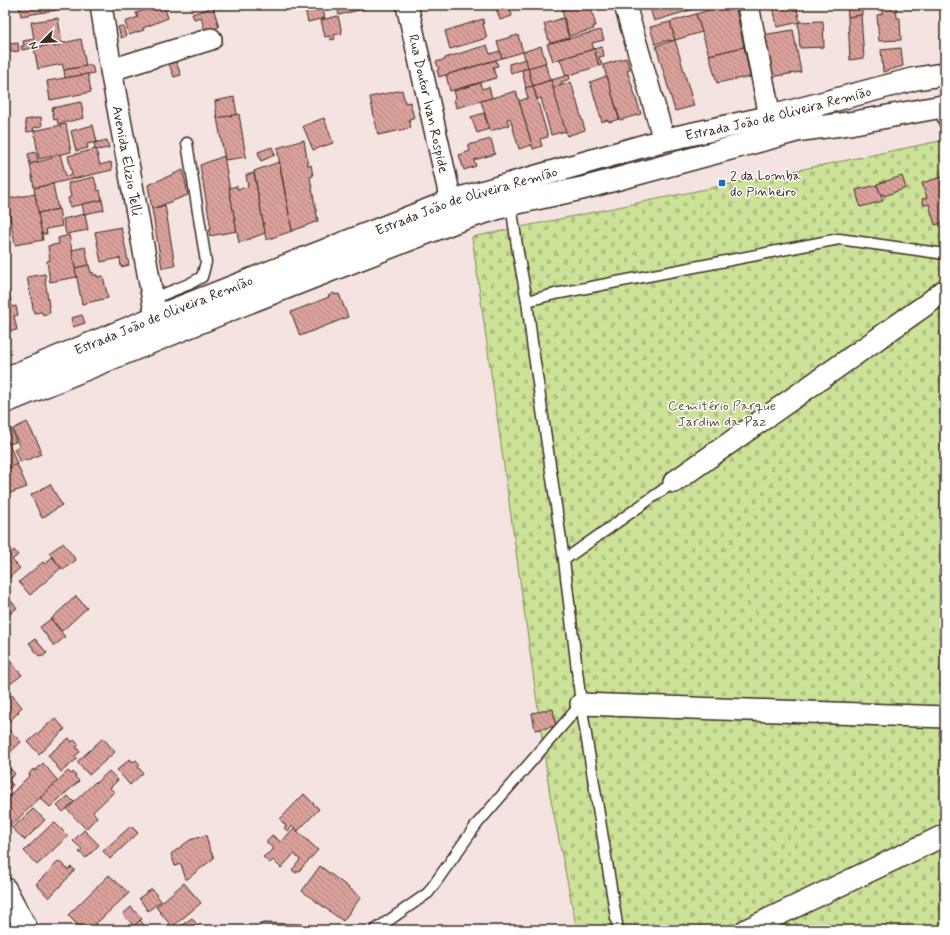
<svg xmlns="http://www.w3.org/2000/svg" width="950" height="935" font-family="Mynerve,sans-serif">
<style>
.cemetery{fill:url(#cemetery-stones);stroke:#83865b}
.building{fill:url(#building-back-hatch);stroke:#3b2a1e}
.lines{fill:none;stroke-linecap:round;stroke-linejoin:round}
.lane-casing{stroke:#3b2a1e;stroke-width:13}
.street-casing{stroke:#3b2a1e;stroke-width:24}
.secondary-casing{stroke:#3b2a1e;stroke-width:25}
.lane{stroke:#fff;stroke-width:10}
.street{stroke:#fff;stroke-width:21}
.secondary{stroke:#fff;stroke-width:22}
.poi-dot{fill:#1f6fb2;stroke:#fff;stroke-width:1.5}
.labels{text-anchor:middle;stroke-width:3;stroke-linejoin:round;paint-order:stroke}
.street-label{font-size:14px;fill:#3b2a1e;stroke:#fff}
.poi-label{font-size:14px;fill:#3b2a1e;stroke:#fff;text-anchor:start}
.park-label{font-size:14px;fill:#5f583c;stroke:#fff}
</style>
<defs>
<pattern id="cemetery-stones" width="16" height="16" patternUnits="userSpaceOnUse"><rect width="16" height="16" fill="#cbe298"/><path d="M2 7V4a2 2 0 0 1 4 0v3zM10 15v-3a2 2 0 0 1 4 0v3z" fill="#afc283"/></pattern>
<pattern id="building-back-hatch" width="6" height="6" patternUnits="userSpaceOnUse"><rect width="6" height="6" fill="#dba19c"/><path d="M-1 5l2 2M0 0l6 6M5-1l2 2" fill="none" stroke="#b3837f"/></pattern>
</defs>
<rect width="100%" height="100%" fill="#f4e3e1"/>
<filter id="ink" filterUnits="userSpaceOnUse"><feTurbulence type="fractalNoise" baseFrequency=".025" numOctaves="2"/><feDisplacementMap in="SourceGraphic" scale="8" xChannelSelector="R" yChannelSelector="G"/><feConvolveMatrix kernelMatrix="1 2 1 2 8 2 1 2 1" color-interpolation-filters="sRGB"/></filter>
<g filter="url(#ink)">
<polygon class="cemetery" points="945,140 945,930 577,930 550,795 472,237"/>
<g class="building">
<polygon points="19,5 56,5 57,10 21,16"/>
<polygon points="126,5 142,5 128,10"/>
<polygon points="159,5 164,5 168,18 143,28 144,30 129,35 125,22 138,17 136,13"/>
<polygon points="304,5 322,5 325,18 308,22"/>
<polygon points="337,5 371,5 371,7 339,15"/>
<polygon points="495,5 509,5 512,16 500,20"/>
<polygon points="531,5 541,5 532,8"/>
<polygon points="580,5 590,5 596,26 593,26 594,29 569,36 562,10"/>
<polygon points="649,5 703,5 704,6 654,21"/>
<polygon points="725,5 735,5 744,47 709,55 696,14"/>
<polygon points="783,5 796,5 800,22 777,27 773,7"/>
<polygon points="847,5 862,5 862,15 848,17"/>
<polygon points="882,5 896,5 897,18 900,18 901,40 879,41 877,15 882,14"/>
<polygon points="213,7 219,27 205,32 201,17 194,19 192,14"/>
<polygon points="696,14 702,32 675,40 670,22"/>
<polygon points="861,15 864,58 850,60 848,17"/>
<polygon points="338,16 342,33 334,35 335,39 331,40 330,36 325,37 321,20"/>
<polygon points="58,18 62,43 22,50 21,46 24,46 23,41 34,39 31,22"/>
<polygon points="563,18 569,38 550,44 544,24"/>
<polygon points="483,19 484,24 483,24 487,38 450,49 445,31"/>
<polygon points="823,21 824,47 800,48 798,22"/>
<polygon points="670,22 675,40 670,41 669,40 655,44 650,27"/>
<polygon points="123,26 126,36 121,38 118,27"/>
<polygon points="601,30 604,40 592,43 594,49 553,61 547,44"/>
<polygon points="793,30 801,72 771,77 762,35"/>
<polygon points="518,35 523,52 502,58 497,41"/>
<polygon points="81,39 86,66 64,70 62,64 38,69 34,48 54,44 54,47 59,46 59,44"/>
<polygon points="675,40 694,106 675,111 656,46"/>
<polygon points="18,43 19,51 11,52 9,44"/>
<polygon points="487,45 490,54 500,51 502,58 439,77 437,70 439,69 436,62 446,59 445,58"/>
<polygon points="541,46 546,63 528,68 523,52"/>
<polygon points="602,47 604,56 599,57 602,65 599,66 594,49"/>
<polygon points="744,47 750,77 741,79 741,78 717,83 709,55"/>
<polygon points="901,48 903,66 883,72 881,50"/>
<polygon points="594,49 599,66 566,76 560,59"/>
<polygon points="626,58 630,69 627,70 641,114 620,120 603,65"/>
<polygon points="526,59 528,68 511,73 509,64"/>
<polygon points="496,60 498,66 493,67 496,78 450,91 446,75"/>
<polygon points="176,62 181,75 174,77 169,64"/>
<polygon points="545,63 550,80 533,86 528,68"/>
<polygon points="92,65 94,73 65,78 64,70"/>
<polygon points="528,68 533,86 526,88 522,70"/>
<polygon points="88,74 91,92 50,100 47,81"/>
<polygon points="569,75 570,79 561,82 562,85 553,88 551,80"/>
<polygon points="607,76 619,119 610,122 607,120 602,122 590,82"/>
<polygon points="551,80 566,131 551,135 541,98 537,99 533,86"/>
<polygon points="571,82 585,130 567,136 553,88"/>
<polygon points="480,83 482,89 489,87 492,98 456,108 454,99 456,98 454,91"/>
<polygon points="533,86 548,137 540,139 542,146 533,149 519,101 528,98 525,88"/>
<polygon points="402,90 405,103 410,102 414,118 409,119 411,128 378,135 370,97"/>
<polygon points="516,91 532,145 519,149 510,118 507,119 509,125 490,131 481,101"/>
<polygon points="234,97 237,115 217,118 215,101"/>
<polygon points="81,102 84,118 58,124 57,119 54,120 52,108"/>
<polygon points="484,113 489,129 477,133 471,117"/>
<polygon points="239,114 246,157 225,160 217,118"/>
<polygon points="41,117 42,126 33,128 34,131 27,132 25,120"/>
<polygon points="324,118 333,143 313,150 303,126"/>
<polygon points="66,124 71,152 39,159 34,131"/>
<polygon points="93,125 97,142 87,144 88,148 76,151 71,131"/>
<polygon points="491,139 495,154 474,160 476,166 464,170 459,155 470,151 468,145"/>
<polygon points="107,140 109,148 96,150 96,149 95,149 94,143"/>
<polygon points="304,140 308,166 311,165 313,176 310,177 318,221 292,231 277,148"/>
<polygon points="272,147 275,155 261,161 258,152"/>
<polygon points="96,149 100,165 111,162 112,170 73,179 68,156"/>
<polygon points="36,152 38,162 30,164 28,154"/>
<polygon points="60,154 66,176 72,174 73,179 34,188 30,164 52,158 52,156"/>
<polygon points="224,156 237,231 210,236 209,230 211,229 200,165"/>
<polygon points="279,162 292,231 266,240 254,171"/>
<polygon points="183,170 188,195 152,209 148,185"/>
<polygon points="254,173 265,233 239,243 229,188 237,186 237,189 248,187 246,175"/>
<polygon points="902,176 906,188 884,196 883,194 880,195 877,184"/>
<polygon points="945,176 945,222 935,225 929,204 924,205 922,199 927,198 922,183"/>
<polygon points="94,177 98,191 100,190 102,200 70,207 68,198 71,197 68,183"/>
<polygon points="53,184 58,209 38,213 34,188"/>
<polygon points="877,185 883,201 860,207 856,190"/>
<polygon points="35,194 43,240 15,245 7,199"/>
<polygon points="102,200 104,210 84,214 82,204"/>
<polygon points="165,205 175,266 162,268 152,209"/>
<polygon points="59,209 62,226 46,229 47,234 42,234 38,213"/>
<polygon points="85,214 88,230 66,234 63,219"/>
<polygon points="121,227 129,265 121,267 120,258 101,262 95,232"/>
<polygon points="69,235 77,277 50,282 47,261 50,260 48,246 59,244 58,238"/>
<polygon points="85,247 89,265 75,268 72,250"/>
<polygon points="89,265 91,273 93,272 93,275 97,275 97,277 103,276 108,298 82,304 75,268"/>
<polygon points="45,274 46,280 45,280 50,313 43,315 42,312 34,313 27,277"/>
<polygon points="5,279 9,292 5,293"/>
<polygon points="9,292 12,307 16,306 18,315 14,316 17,330 5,332 5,293"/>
<polygon points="334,293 335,295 339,294 348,317 300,336 291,312 329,297 328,296"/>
<polygon points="82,315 85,323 73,327 71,318"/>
<polygon points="27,422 41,449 39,450 41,454 26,461 26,459 20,462 14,449 19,446 13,429"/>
<polygon points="11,428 16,442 9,444 5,435 5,430"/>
<polygon points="8,441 17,464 5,470 5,443"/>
<polygon points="17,464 27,487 5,495 5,470"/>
<polygon points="50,484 62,505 42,518 31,495"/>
<polygon points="63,543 76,560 63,570 49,553"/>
<polygon points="14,550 18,555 12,560 20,568 7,580 5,578 5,558"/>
<polygon points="52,557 61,568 30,595 19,582 43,562 45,564"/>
<polygon points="5,594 17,608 5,618"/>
<polygon points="76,596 87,608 62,631 55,623 54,624 52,621 53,620 52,618"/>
<polygon points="51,619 65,637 54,646 40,627"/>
<polygon points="35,639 47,653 42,657 41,655 39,656 29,643"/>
<polygon points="7,657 22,675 5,688 5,659"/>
<polygon points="12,695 22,707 18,711 19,712 7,723 5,721 5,701"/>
<polygon points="553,709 556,726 535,730 532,713"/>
<polygon points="55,718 65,729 39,754 28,742"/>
<polygon points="8,729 21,742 5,757 5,732"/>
<polygon points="69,738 72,742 74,740 79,745 76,747 80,752 75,756 77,759 61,772 48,755"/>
<polygon points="103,738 115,752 89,775 77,762"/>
<polygon points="130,759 133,762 136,760 140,765 138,767 143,773 130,785 117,770"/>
<polygon points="5,762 15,774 8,780 13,785 5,792"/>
<polygon points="43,763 58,781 5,831 5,800 30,775 29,774 33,769 35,771"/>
<polygon points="68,771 71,774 73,772 76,776 75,777 79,781 50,807 40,798"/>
<polygon points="109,771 118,780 110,788 114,792 93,812 97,817 86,829 67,809 95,782 96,783"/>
<polygon points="304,794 319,809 298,831 293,826 288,831 284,828 286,826 280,819"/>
<polygon points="68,796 74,802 63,812 57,806"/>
<polygon points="33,809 45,820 25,840 12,828"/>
<polygon points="54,822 68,836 37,865 24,851"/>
<polygon points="131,826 138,833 110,859 103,851"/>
<polygon points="294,828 318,850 298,872 297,871 296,873 292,870 300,860 294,854 281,868 273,860 270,863 263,857 274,849 266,842 272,835 281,842"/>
<polygon points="84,830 99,845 86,858 79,852 82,849 73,841"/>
<polygon points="206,835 209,847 214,858 186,880 181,864 175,866 171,854 190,840"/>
<polygon points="59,861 68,870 71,867 75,870 49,898 36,884"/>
<polygon points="320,866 361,897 343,921 302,891"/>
<polygon points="109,875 129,893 89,930 82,930 68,915"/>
<polygon points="184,883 201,903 172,927 156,907"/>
<polygon points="152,889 161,901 148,911 139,898"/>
<polygon points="131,907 142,919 134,926 123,914"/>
<polygon points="192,918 201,930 177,930 176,929"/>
<polygon points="140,920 148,930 129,930 134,926"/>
</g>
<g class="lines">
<g class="lane-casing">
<g id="lane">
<polyline points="939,108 945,124"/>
<polyline points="511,204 518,253 527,301 532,342 564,560 581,704 618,930"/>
<polyline points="152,299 189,284 202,277 206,262 187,143"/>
<polyline points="527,301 555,294 839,239 945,254"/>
<polyline points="564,560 674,482"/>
<polyline points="262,930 264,929 299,930"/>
<polyline points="375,930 428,893 477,824 581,704"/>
</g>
</g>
<g class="street-casing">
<g id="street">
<path id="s1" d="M101,5l10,65 45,247"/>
<path id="s2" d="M407,5l44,196"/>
<polyline points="625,5 664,140"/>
<polyline points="748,5 770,117"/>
<polyline points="111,70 211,39"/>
<polyline points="674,482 927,304 945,290"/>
<polyline points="581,704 945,717"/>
<polyline points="746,930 945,835"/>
</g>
</g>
<g class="secondary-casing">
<g id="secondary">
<path id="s3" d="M5,379l151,-62 295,-116 213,-61 106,-23 144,-38 31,-5"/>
<polyline points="5,402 244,304 459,220 511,204 584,188 799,130 852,123 945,106"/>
<polyline points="5,889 27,930"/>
</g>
</g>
<use href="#lane" class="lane"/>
<use href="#street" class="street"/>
<use href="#secondary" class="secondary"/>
</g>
</g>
<rect class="poi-dot" x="718" y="179" width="8" height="8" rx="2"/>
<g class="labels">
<g class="street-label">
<text dy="5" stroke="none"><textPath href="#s2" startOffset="101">Rua Doutor Ivan Rospide</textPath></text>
<text dy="5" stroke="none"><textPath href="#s3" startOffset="819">Estrada João de Oliveira Remião</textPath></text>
<text dy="5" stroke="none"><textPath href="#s1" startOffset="158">Avenida Elizio Telli</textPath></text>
<text dy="5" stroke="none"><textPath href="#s3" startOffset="495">Estrada João de Oliveira Remião</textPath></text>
<text dy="5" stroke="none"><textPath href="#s3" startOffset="171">Estrada João de Oliveira Remião</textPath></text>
</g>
<g class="poi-label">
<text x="730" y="180">2 da Lomba<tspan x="730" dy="16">do Pinheiro</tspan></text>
</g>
<g class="park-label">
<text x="722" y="410">Cemitério Parque<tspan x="722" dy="16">Jardim da Paz</tspan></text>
</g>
</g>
<rect width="950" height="935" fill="none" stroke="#fff" stroke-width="20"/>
<rect x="10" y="10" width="930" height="915" fill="none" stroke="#3b2a1e" stroke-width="1.5" filter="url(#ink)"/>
<g transform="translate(42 42) rotate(246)" stroke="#ffffff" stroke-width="3" paint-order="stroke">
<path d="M0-3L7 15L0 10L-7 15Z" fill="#3b2a1e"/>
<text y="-6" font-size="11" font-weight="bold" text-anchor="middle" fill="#3b2a1e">N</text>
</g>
</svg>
